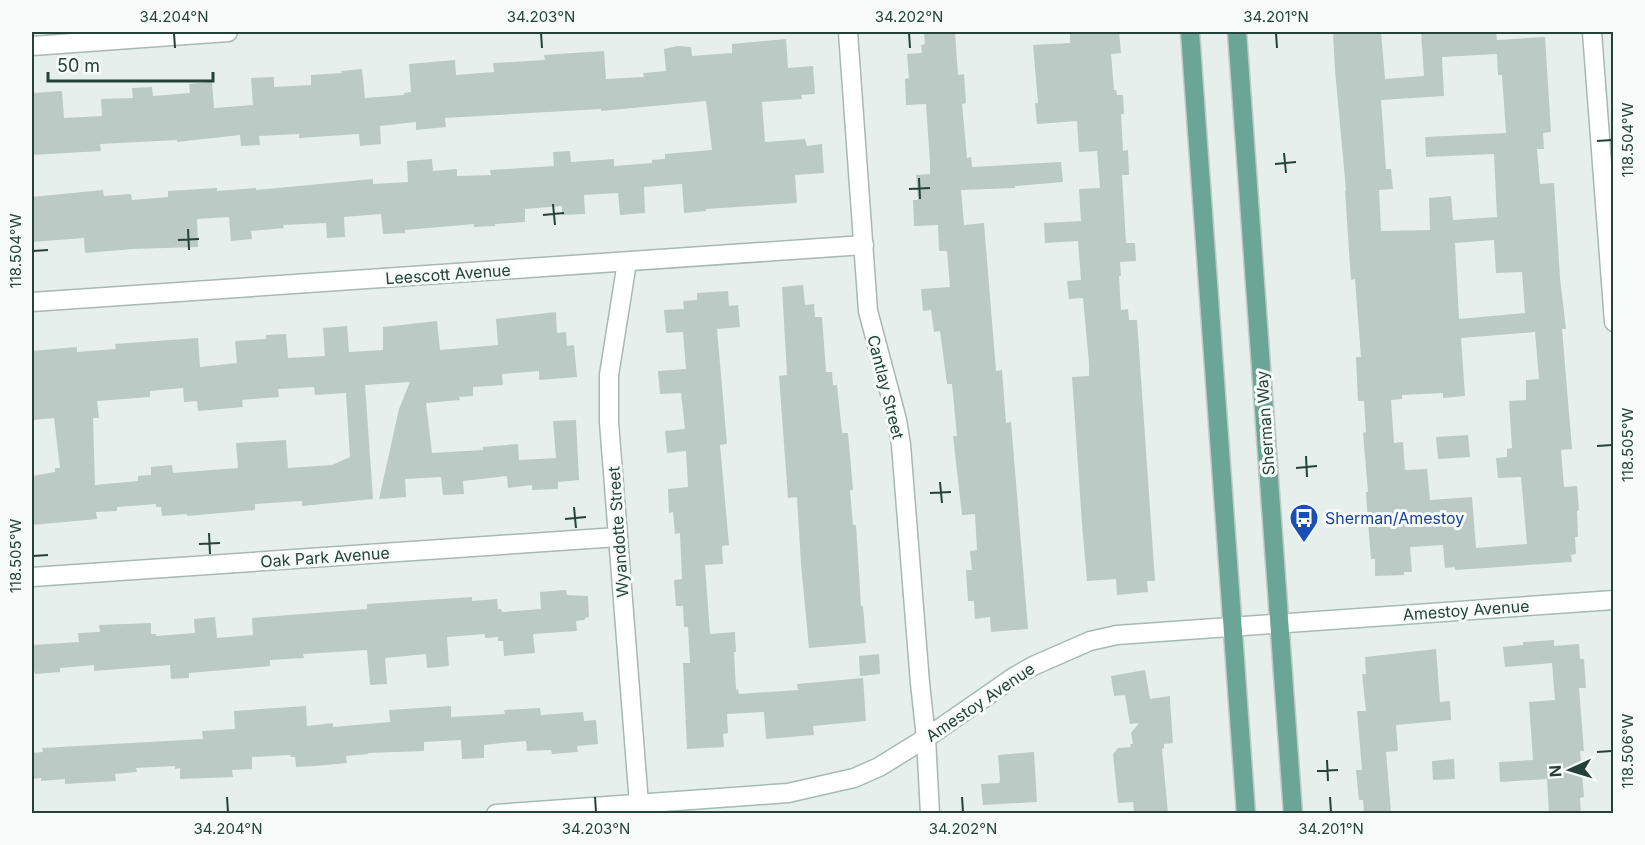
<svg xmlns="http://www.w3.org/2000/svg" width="1645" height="845" font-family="Inter,sans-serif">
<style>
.building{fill:#bbcac4;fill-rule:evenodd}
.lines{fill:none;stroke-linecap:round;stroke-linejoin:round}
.street-casing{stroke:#a8b8b2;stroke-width:21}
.secondary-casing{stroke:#a4bbb3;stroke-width:21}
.primary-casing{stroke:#c2cac8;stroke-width:21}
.street{stroke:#fff;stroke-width:18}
.secondary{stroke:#fff;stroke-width:18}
.primary{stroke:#6aa596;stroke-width:18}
.ticks{fill:none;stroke:#24423a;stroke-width:2}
.labels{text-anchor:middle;stroke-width:6;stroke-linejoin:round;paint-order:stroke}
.street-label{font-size:16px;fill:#24423a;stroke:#f7fbf9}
.transit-label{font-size:16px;fill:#164399;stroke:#f7fbf9;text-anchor:start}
.neatline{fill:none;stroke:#24423a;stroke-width:2}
.ticks-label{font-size:15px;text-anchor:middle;fill:#24423a}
</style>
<rect width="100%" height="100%" fill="#e6efeb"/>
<g class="building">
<polygon points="924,32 955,32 958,75 964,74 966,103 962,104 967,158 971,157 972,167 1061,162 1063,182 1015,186 1015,188 961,190 964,225 984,223 996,371 1002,370 1006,423 1011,422 1028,629 991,632 990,617 975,619 974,601 968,601 966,570 972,570 970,551 977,550 975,514 962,515 953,436 957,436 952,384 947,384 940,331 934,332 931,310 923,311 921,289 950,287 947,251 939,251 938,225 914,226 913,200 918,200 916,175 930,174 930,163 926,104 906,105 905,79 909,78 907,54 922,53 921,45 925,44"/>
<polygon points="1070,32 1119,32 1121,53 1111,54 1114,90 1116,90 1117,95 1123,95 1124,114 1121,114 1123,151 1128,150 1129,175 1122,175 1126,243 1135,243 1136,261 1120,262 1121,276 1119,276 1121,310 1128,309 1129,320 1137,320 1155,581 1147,581 1148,592 1117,595 1116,579 1087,581 1082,524 1072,377 1089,376 1089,363 1083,298 1069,299 1067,281 1081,280 1078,241 1045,243 1044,223 1081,221 1079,189 1100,188 1097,151 1079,152 1077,121 1037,124 1035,103 1038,103 1033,45 1070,43"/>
<path d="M1333,32h48l4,47 39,-3 -3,-44h75l1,8 48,-3 6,95 -8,1 1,16h-7l3,35 14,-1 6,95 6,51h-4l10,120 -11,1 3,37 13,-1 2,24 -2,1 1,26h-3l1,17 -5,1 1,7 -117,8v-3l-10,1 -2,-23 -33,2 2,25h-8v3l-29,1v-17h-4l-3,-37 -2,-30h2l-5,-59 3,-1 -2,-31h-6l-2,-44h5l-6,-78 -4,1 -6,-89 1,-1 -11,-120zM1497,54l1,21h4l4,58 -81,4 1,20 68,-3 3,63 -44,3 -2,-24 -22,2 1,32 -49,1 -2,-41 14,-1 -2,-20h-5l-5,-69 63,-4 -2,-39zM1494,240l2,33 26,-1 3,41 -66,6 -4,-76zM1535,332l4,47 -13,1v20l-17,1 3,47 -5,1v8l-11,1 2,20 23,-1 6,67 -51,4 -4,-51 -42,3 -3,-31 -22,1 -2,-28 -9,1 -3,-43 11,-1v-4l41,-2v5l22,-2 -4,-58z"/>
<polygon points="786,39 788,68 813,66 815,94 801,95 802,99 762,102 765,142 805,139 807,146 822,144 824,173 795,175 797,203 706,209 706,211 684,213 682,184 644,187 645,213 620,215 618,193 584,195 585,214 562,215 562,206 525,209 525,222 495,224 495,226 474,227 474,224 405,230 405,233 383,234 381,214 344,217 345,237 327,238 326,223 283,225 284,228 251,231 252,239 231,241 229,217 197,219 198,247 133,249 85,253 84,238 32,242 32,197 103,190 104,196 131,194 132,200 168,197 168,191 217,188 217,191 256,188 256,190 373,179 373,184 408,182 407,161 432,159 433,171 457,169 457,176 491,175 490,170 554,166 553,152 570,151 571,162 614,159 614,166 652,163 652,160 665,159 665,154 712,150 706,101 601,111 601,109 445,118 446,127 416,130 416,122 380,126 381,144 360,146 359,134 299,138 299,134 259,136 260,145 241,146 240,135 177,142 177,140 100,144 101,151 32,155 32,93 62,91 64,118 102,116 101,99 133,98 132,88 152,87 153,96 190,93 189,84 212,82 214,108 253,105 251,78 274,77 274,87 311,85 311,75 342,73 341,71 362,69 365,98 404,95 404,93 411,92 409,64 455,60 456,75 494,72 493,63 545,60 544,55 604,51 606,79 644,77 643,73 666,71 664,49 678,46 691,47 692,56 732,53 732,44"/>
<polygon points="803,285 805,305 814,304 815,317 822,317 826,372 832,372 833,385 837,385 842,433 848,433 853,490 850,490 853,525 856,525 861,606 863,606 866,643 809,648 801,564 797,497 788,498 779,376 787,375 782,287"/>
<polygon points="728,291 729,306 738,305 740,327 717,329 727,444 720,445 729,545 722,546 723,564 705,565 710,634 735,632 736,652 734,652 736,690 738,689 739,694 798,690 797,684 863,678 866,721 813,726 814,735 766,739 764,712 727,714 728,733 723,734 724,747 687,749 683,663 690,663 688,627 684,627 683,606 676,606 674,580 682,579 680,533 675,534 673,512 669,513 668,489 688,487 686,451 667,453 665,431 685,429 681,393 660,394 658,371 686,369 683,332 666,333 664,310 684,309 683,301 697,300 697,293"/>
<path d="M556,312l1,21 9,-1 1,14 7,-1 3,32 -38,3v-9l-37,3 1,11 -30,2v9l-14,1 1,3 -34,3 6,50 51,-3v-3l35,-3 1,16 37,-2 -3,-37 23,-1 3,60 -21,2v7l-26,1v-5l-24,3 -1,-12 -44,5 1,13 -21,1 -2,-18 -36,2 1,18 -27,2 20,-90 11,-27 -45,3 8,114 -71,7v-5l-47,3v6l-68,6v-2l-25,2 -1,-9h-5v-3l-39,3v4l-21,1 1,7 -65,6v-49l23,-4v-4h5l-6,-50 -22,2v-69l45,-4v5l39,-3 -1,-5 83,-6 2,29 37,-4 -2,-22 31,-2v-4l20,-1 2,24 37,-2 -2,-28 24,-2 2,26 34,-2v-23l54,-6 3,29 58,-5 -2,-26zM314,387l1,8 31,-2 4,64 -18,8 -44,3 -2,-28 -50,3 2,25 -65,5 -1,-8 -21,2v8l-13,1v5l-43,4 -2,-67h6l-2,-17 53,-4v-6l33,-3 1,14 13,-1 1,10 45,-4 -1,-7 37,-3 -1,-8z"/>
<polygon points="1468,435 1470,457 1438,459 1436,437"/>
<polygon points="566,590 567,595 588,596 589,617 585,618 585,620 576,621 577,631 533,634 535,653 504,656 503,641 498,641 498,637 485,638 485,634 447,637 449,666 427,668 426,654 385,658 387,684 370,685 367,650 303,654 304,658 270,660 270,666 189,673 189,678 171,679 170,665 94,671 94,665 60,668 60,672 35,674 34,670 32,670 32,645 79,642 78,633 100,632 99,625 151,623 151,634 156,634 156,636 195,633 194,619 215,617 217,638 253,635 252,618 367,609 367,604 472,597 472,601 497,599 498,609 501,609 502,612 541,609 540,592"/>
<polygon points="1554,640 1554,646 1579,644 1580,659 1584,659 1586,688 1579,688 1584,751 1580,751 1584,797 1580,798 1581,813 1549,813 1547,779 1500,782 1499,762 1533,760 1529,702 1555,700 1552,663 1505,667 1503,647 1523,645 1523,642"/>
<polygon points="1436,649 1440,702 1450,701 1451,720 1396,725 1398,751 1386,752 1391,812 1364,813 1363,800 1359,800 1356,770 1362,770 1357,711 1366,711 1362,674 1366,674 1365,657"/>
<polygon points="879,654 880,674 860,676 859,656"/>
<polygon points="1145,670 1150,699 1170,696 1170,701 1173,743 1164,744 1164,748 1162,749 1168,813 1134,813 1133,802 1118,803 1113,754 1118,748 1131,747 1130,744 1133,744 1131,733 1139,723 1130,724 1125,695 1114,696 1111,676"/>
<polygon points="306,706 307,726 333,723 333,727 390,722 389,710 451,706 451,717 505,714 504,710 540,708 541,715 583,712 584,721 596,720 598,744 577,746 578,752 552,754 551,750 527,751 526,741 502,743 484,745 484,758 462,759 461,740 424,742 424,751 368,753 368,754 346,756 347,763 315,766 296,767 295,757 291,757 290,755 252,757 252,769 232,770 233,777 180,779 180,768 175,769 175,766 136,768 137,772 115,774 116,781 65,784 65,779 41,781 41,778 32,779 32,753 43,752 42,748 203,739 202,731 235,729 234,711"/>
<polygon points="1034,752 1037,802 983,805 981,784 999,783 1000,780 998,755"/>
<polygon points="1454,759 1455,779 1433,780 1432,761"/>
</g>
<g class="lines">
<g class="street-casing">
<g id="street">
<polyline points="848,32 868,311 897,420 901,445 920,683 926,738 930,814"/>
<polyline points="1592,32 1614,322"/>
<polyline points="32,46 228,32"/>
<polyline points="627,262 609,375 609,422 639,804"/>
<polyline points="32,302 864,245"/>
<polyline points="32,577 618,537"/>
</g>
</g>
<g class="secondary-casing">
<polyline id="secondary" points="496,814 788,793 854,778 879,767 926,738 1014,677 1033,666 1090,641 1117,635 1614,600"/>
</g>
<g class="primary-casing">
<g id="primary">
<polyline points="1190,32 1246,814"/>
<polyline points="1237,32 1293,814"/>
</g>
</g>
<use href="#street" class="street"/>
<use href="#secondary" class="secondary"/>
<use href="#primary" class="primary"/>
</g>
<path class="ticks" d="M174,33l1,15M541,33l1,15M909,33l1,15M1276,33l1,15M1597,141l15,-1M1284,153l2,20M1275,164l21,-2M919,178l1,21M909,189l21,-1M553,204l2,21M543,215l21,-2M188,229l1,21M178,240l21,-1M33,251l15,-1M1597,446l15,-1M1306,456l1,21M1296,468l21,-2M940,482l2,21M930,493l21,-1M574,507l2,21M565,519l21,-2M209,533l1,21M199,544l21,-1M33,556l15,-1M1597,752l15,-1M1327,760l1,21M1317,771l21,-1M227,797l1,15M595,797l1,15M962,797l1,15M1330,797l1,15"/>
<defs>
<g id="bus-pin" transform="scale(1.5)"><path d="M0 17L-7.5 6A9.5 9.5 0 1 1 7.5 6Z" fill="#1a4fb4" stroke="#f7fbf9"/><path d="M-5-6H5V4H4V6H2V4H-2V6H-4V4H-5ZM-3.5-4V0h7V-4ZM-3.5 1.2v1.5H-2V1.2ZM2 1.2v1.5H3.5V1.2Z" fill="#fff"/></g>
</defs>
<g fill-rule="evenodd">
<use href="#bus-pin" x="1304" y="518"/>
</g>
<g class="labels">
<g class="street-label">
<text transform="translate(448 274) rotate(-4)" y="6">Leescott Avenue</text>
<text transform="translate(886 387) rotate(76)" y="6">Cantlay Street</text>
<text transform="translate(1265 423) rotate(-94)" y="6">Sherman Way</text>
<text transform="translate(618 532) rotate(-94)" y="6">Wyandotte Street</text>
<text transform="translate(325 557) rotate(-4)" y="6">Oak Park Avenue</text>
<text transform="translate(1466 610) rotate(-4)" y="6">Amestoy Avenue</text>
<text transform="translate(980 702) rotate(-34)" y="6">Amestoy Avenue</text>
</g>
<g class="transit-label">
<text x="1325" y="524">Sherman/Amestoy</text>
</g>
</g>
<rect width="1645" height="845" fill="none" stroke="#f7fbf9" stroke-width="66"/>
<g transform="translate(1570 770) rotate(266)" stroke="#f7fbf9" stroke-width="4.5" paint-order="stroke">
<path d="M0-4.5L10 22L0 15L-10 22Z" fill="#24423a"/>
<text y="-9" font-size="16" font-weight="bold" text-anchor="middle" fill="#24423a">N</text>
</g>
<path d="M48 72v9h165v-9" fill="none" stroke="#24423a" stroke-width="3"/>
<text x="57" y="72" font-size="18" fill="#24423a" stroke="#f7fbf9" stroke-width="4.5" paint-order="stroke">50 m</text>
<rect x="33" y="33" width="1579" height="779" class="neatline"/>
<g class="ticks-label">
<text x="174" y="22">34.204°N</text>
<text x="541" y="22">34.203°N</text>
<text x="909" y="22">34.202°N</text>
<text x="1276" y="22">34.201°N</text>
<text transform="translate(1628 140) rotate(-90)" y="5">118.504°W</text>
<text transform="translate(16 251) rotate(-90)" y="5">118.504°W</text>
<text transform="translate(1628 445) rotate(-90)" y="5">118.505°W</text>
<text transform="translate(16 556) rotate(-90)" y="5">118.505°W</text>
<text transform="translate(1628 751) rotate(-90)" y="5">118.506°W</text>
<text x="228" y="834">34.204°N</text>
<text x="596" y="834">34.203°N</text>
<text x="963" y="834">34.202°N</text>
<text x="1331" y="834">34.201°N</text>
</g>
</svg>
